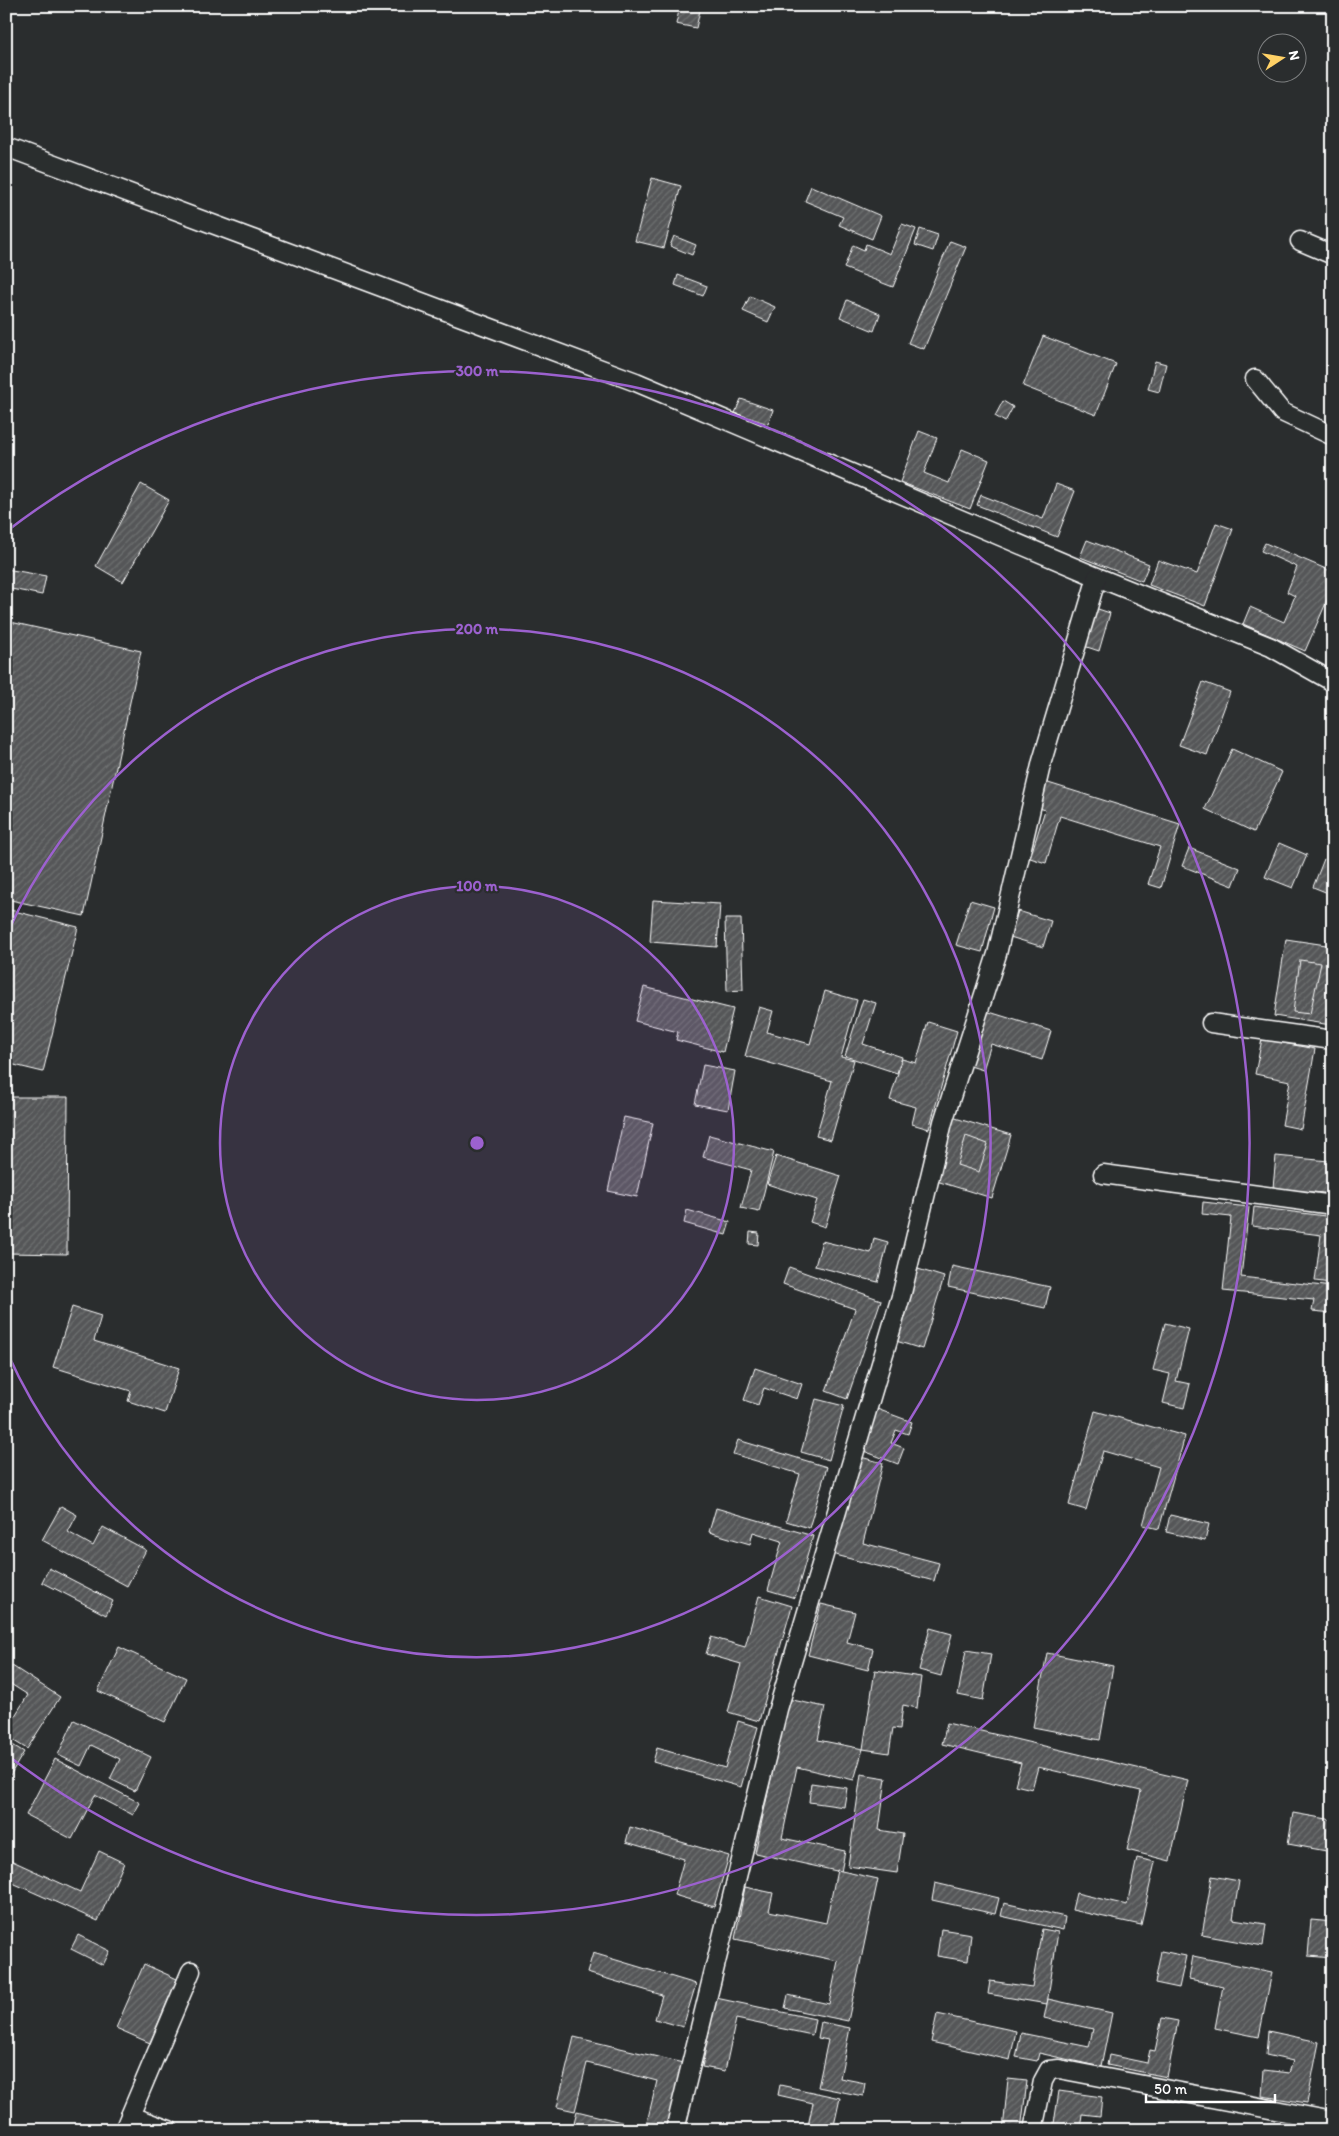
<svg xmlns="http://www.w3.org/2000/svg" width="1339" height="2136" font-family="Itim,sans-serif">
<style>
.building{fill:url(#building-hatch);stroke:#fff}
.lines{fill:none;stroke-linecap:round;stroke-linejoin:round}
.street-casing{stroke:#fff;stroke-width:21}
.street{stroke:#2a2d2e;stroke-width:18}
.ring{fill:none;stroke:#9c61cf;stroke-width:2.5}
.centre{fill:#9c61cf;stroke:#2a2d2e;stroke-width:2.5}
.ring-label{font-size:15px;text-anchor:middle;font-weight:bold;fill:#9c61cf;stroke:#2a2d2e;stroke-width:4.5;stroke-linejoin:round;paint-order:stroke}
</style>
<defs>
<pattern id="building-hatch" width="6" height="6" patternUnits="userSpaceOnUse" patternTransform="scale(1.25)"><rect width="6" height="6" fill="#555758"/><path d="M-1 1l2-2M0 6l6-6M5 7l2-2" fill="none" stroke="#6e7071"/></pattern>
</defs>
<rect width="100%" height="100%" fill="#2a2d2e"/>
<filter id="ink" filterUnits="userSpaceOnUse"><feTurbulence type="fractalNoise" baseFrequency=".02" numOctaves="2"/><feDisplacementMap in="SourceGraphic" scale="10" xChannelSelector="R" yChannelSelector="G"/><feConvolveMatrix kernelMatrix="1 2 1 2 8 2 1 2 1" color-interpolation-filters="sRGB"/></filter>
<g filter="url(#ink)">
<g class="building">
<polygon points="680,6 701,6 696,28 676,24"/>
<polygon points="652,178 681,186 664,248 635,241"/>
<polygon points="811,186 881,216 872,239 839,225 843,217 805,201"/>
<polygon points="902,224 916,229 893,287 844,268 853,245 864,250 866,244 890,254"/>
<polygon points="920,229 938,235 933,251 915,245"/>
<polygon points="674,236 696,245 692,255 670,246"/>
<polygon points="950,241 966,247 924,349 908,343"/>
<polygon points="678,275 707,286 703,296 675,285"/>
<polygon points="750,296 775,307 768,322 743,311"/>
<polygon points="847,300 880,314 874,331 840,317"/>
<polygon points="1043,336 1116,364 1096,415 1023,386"/>
<polygon points="1155,361 1166,364 1159,392 1148,389"/>
<polygon points="741,399 773,410 768,424 735,413"/>
<polygon points="1003,401 1013,407 1005,422 995,416"/>
<polygon points="919,431 937,438 924,473 949,483 962,449 989,460 970,509 900,482"/>
<polygon points="141,484 169,500 123,582 96,566"/>
<polygon points="1056,484 1075,491 1057,537 977,505 981,495 1043,519"/>
<polygon points="1216,523 1233,529 1205,606 1149,585 1158,560 1197,574"/>
<polygon points="1087,540 1149,564 1142,581 1080,557"/>
<polygon points="1265,543 1333,572 1333,587 1305,651 1243,624 1250,607 1284,622 1295,596 1287,592 1297,567 1261,551"/>
<polygon points="6,569 46,576 42,595 6,588"/>
<polygon points="1095,608 1110,613 1099,651 1084,646"/>
<polygon points="6,621 141,651 84,916 6,899"/>
<polygon points="1203,682 1230,692 1207,755 1179,745"/>
<polygon points="1232,749 1282,772 1254,832 1205,809"/>
<polygon points="1045,782 1180,824 1161,888 1148,884 1160,847 1060,816 1046,863 1030,858 1045,810 1037,807"/>
<polygon points="1279,843 1307,855 1293,888 1265,877"/>
<polygon points="1189,848 1240,868 1233,886 1182,866"/>
<polygon points="1324,859 1333,863 1333,895 1313,887"/>
<polygon points="653,900 720,904 717,947 650,942"/>
<polygon points="970,900 994,907 982,952 956,945"/>
<polygon points="6,909 78,927 43,1072 6,1063"/>
<polygon points="1018,911 1051,921 1043,947 1010,937"/>
<polygon points="725,919 741,919 743,990 727,991"/>
<polygon points="1286,939 1333,946 1331,1025 1274,1016"/>
<polygon points="1300,960 1321,963 1310,1014 1293,1012"/>
<polygon points="644,987 733,1009 723,1052 676,1040 678,1032 635,1021"/>
<polygon points="825,991 857,1000 841,1057 854,1060 831,1140 816,1136 832,1081 745,1056 759,1007 773,1011 767,1032 810,1044"/>
<polygon points="863,999 876,1003 863,1044 902,1057 897,1073 845,1056"/>
<polygon points="986,1011 1051,1031 1042,1060 991,1044 983,1070 970,1066"/>
<polygon points="928,1022 957,1031 929,1129 912,1124 916,1107 890,1100 902,1059 916,1063"/>
<polygon points="1262,1039 1315,1049 1301,1129 1282,1125 1290,1081 1255,1074"/>
<polygon points="703,1065 735,1071 728,1110 695,1104"/>
<polygon points="6,1097 68,1097 67,1254 6,1253"/>
<polygon points="624,1117 653,1123 637,1197 608,1191"/>
<polygon points="952,1117 1011,1135 992,1198 933,1180"/>
<polygon points="1333,1123 1333,1194 1273,1188 1276,1156 1329,1161"/>
<polygon points="709,1135 774,1152 759,1212 741,1208 751,1170 703,1157"/>
<polygon points="966,1136 988,1144 979,1172 957,1165"/>
<polygon points="776,1156 841,1176 825,1227 810,1222 817,1200 767,1184"/>
<polygon points="1203,1202 1249,1207 1241,1277 1333,1287 1333,1313 1312,1311 1314,1300 1223,1291 1231,1217 1202,1214"/>
<polygon points="1254,1207 1333,1217 1331,1283 1315,1281 1321,1235 1252,1226"/>
<polygon points="687,1210 730,1222 726,1235 684,1223"/>
<polygon points="750,1232 759,1233 758,1245 749,1244"/>
<polygon points="874,1238 888,1242 878,1282 815,1266 822,1241 871,1253"/>
<polygon points="952,1266 1050,1287 1045,1308 948,1287"/>
<polygon points="789,1267 881,1300 847,1399 826,1391 855,1309 783,1284"/>
<polygon points="918,1269 944,1277 922,1349 896,1341"/>
<polygon points="72,1307 101,1316 94,1341 179,1368 165,1413 128,1401 131,1391 53,1367"/>
<polygon points="1165,1323 1189,1329 1176,1381 1190,1384 1184,1408 1163,1403 1170,1374 1153,1370"/>
<polygon points="755,1368 802,1384 797,1399 764,1388 758,1405 744,1400"/>
<polygon points="816,1399 844,1406 829,1460 801,1452"/>
<polygon points="6,1402 12,1406 6,1416"/>
<polygon points="877,1409 912,1422 908,1434 896,1430 891,1443 904,1448 898,1464 861,1450"/>
<polygon points="1095,1411 1185,1436 1159,1529 1143,1525 1159,1467 1103,1451 1086,1510 1069,1505"/>
<polygon points="738,1440 827,1467 809,1528 786,1521 800,1474 733,1454"/>
<polygon points="857,1456 883,1463 863,1543 939,1563 934,1581 832,1554"/>
<polygon points="61,1506 77,1515 68,1532 93,1546 103,1527 146,1550 127,1586 42,1540"/>
<polygon points="716,1508 813,1536 795,1598 768,1590 782,1541 753,1532 750,1544 709,1532"/>
<polygon points="1170,1515 1209,1524 1205,1541 1166,1532"/>
<polygon points="49,1568 113,1601 106,1615 42,1582"/>
<polygon points="759,1596 792,1606 759,1721 728,1712 741,1664 706,1654 711,1637 745,1647"/>
<polygon points="821,1604 855,1612 847,1642 873,1649 868,1670 808,1655"/>
<polygon points="930,1628 952,1634 941,1676 919,1670"/>
<polygon points="119,1647 186,1678 165,1722 98,1691"/>
<polygon points="966,1650 991,1654 983,1700 958,1695"/>
<polygon points="1047,1653 1113,1666 1100,1740 1033,1727"/>
<polygon points="6,1662 60,1697 27,1749 6,1736 6,1730 28,1695 6,1681"/>
<polygon points="875,1670 921,1677 917,1708 903,1705 900,1729 893,1728 889,1753 863,1749"/>
<polygon points="788,1699 825,1707 818,1740 863,1749 854,1780 797,1767 782,1838 845,1851 841,1872 755,1853"/>
<polygon points="74,1720 151,1757 135,1791 110,1779 120,1759 91,1745 81,1766 58,1755"/>
<polygon points="738,1721 758,1727 741,1787 653,1762 657,1748 725,1768"/>
<polygon points="947,1723 1188,1780 1170,1861 1127,1850 1141,1791 1038,1767 1032,1789 1015,1785 1021,1763 942,1744"/>
<polygon points="6,1741 24,1752 6,1782"/>
<polygon points="55,1759 140,1803 133,1815 95,1795 72,1839 26,1815"/>
<polygon points="861,1774 886,1778 879,1830 903,1834 897,1873 848,1866"/>
<polygon points="811,1783 847,1788 844,1807 809,1802"/>
<polygon points="1293,1813 1333,1820 1333,1891 1325,1890 1332,1852 1288,1844"/>
<polygon points="630,1827 729,1856 714,1907 674,1895 684,1859 626,1842"/>
<polygon points="99,1851 124,1863 98,1921 6,1880 6,1858 80,1892"/>
<polygon points="1137,1858 1155,1862 1141,1925 1072,1910 1076,1893 1127,1905"/>
<polygon points="837,1870 878,1879 848,2021 785,2008 788,1995 829,2004 838,1961 735,1939 745,1887 773,1893 769,1911 826,1923"/>
<polygon points="1212,1876 1239,1881 1233,1919 1266,1924 1263,1946 1202,1935"/>
<polygon points="935,1883 999,1898 995,1914 932,1900"/>
<polygon points="1004,1903 1065,1917 1063,1930 1001,1916"/>
<polygon points="1311,1920 1333,1922 1333,1958 1308,1956"/>
<polygon points="941,1929 971,1934 968,1961 937,1956"/>
<polygon points="1042,1929 1058,1932 1047,2004 988,1994 990,1981 1032,1987"/>
<polygon points="78,1935 110,1951 103,1965 71,1949"/>
<polygon points="1161,1951 1186,1956 1179,1988 1155,1983"/>
<polygon points="593,1953 696,1984 683,2027 655,2019 662,1995 587,1973"/>
<polygon points="1193,1956 1272,1972 1259,2037 1215,2028 1223,1986 1189,1979"/>
<polygon points="144,1964 177,1979 150,2043 116,2028"/>
<polygon points="716,1998 815,2019 812,2035 736,2019 725,2071 702,2067"/>
<polygon points="1048,1999 1112,2013 1101,2067 1039,2053 1037,2061 1016,2057 1021,2033 1089,2047 1093,2029 1044,2018"/>
<polygon points="937,2014 1016,2031 1010,2060 931,2042"/>
<polygon points="1162,2018 1178,2021 1167,2077 1107,2065 1109,2055 1147,2063 1150,2050 1155,2051"/>
<polygon points="821,2022 850,2028 840,2078 865,2083 863,2096 818,2087 828,2040 818,2038"/>
<polygon points="1268,2031 1319,2042 1307,2103 1262,2096 1264,2070 1289,2073 1293,2061 1266,2055"/>
<polygon points="574,2037 683,2063 668,2127 647,2122 657,2081 587,2063 575,2111 557,2107"/>
<polygon points="1008,2079 1027,2081 1021,2130 1003,2130"/>
<polygon points="780,2085 840,2098 833,2130 807,2130 813,2103 778,2095"/>
<polygon points="1059,2091 1102,2097 1100,2116 1082,2114 1080,2130 1053,2130"/>
<polygon points="577,2111 653,2130 572,2130"/>
</g>
<g class="lines">
<g class="street-casing">
<g id="street">
<polyline points="6,147 636,382 1097,577 1271,647 1333,682"/>
<polyline points="1300,241 1333,255"/>
<polyline points="1255,379 1282,412 1333,436"/>
<polyline points="1211,1023 1333,1040"/>
<polyline points="1103,1174 1333,1205"/>
<polyline points="130,2116 169,2130"/>
<polyline points="124,2130 191,1971"/>
<polyline points="675,2130 778,1709 902,1293 943,1122 997,954 1042,761 1097,577"/>
<polyline points="1033,2130 1043,2081 1049,2070 1059,2069 1333,2121"/>
</g>
</g>
<use href="#street" class="street"/>
</g>
</g>
<circle cx="477" cy="1143" r="257" fill="#9c61cf" fill-opacity=".12"/>
<g class="ring">
<circle cx="477" cy="1143" r="257"/>
<path d="M7 934A514 514 0 1 1 7 1352"/>
<path d="M7 531A772 772 0 1 1 7 1755"/>
</g>
<circle cx="477" cy="1143" r="8" class="centre"/>
<g class="ring-label">
<text x="477" y="376">300 m</text>
<text x="477" y="634">200 m</text>
<text x="477" y="891">100 m</text>
</g>
<rect width="1339" height="2136" fill="none" stroke="#2a2d2e" stroke-width="25"/>
<rect x="12" y="12" width="1314" height="2111" fill="none" stroke="#fff" stroke-width="2" filter="url(#ink)"/>
<g transform="translate(1282 58) rotate(78)"><circle r="24" fill="#2a2d2e" stroke="#7f8182"/>
<path d="M0-4L9 19L0 12L-9 19Z" fill="#ffd166"/>
<text y="-8" font-size="14" font-weight="bold" text-anchor="middle" fill="#ffffff">N</text>
</g>
<path d="M1146 2094v8h129v-8" fill="none" stroke="#ffffff" stroke-width="2.5"/>
<text x="1154" y="2094" font-size="15" fill="#ffffff" stroke="#2a2d2e" stroke-width="4" paint-order="stroke">50 m</text>
</svg>
